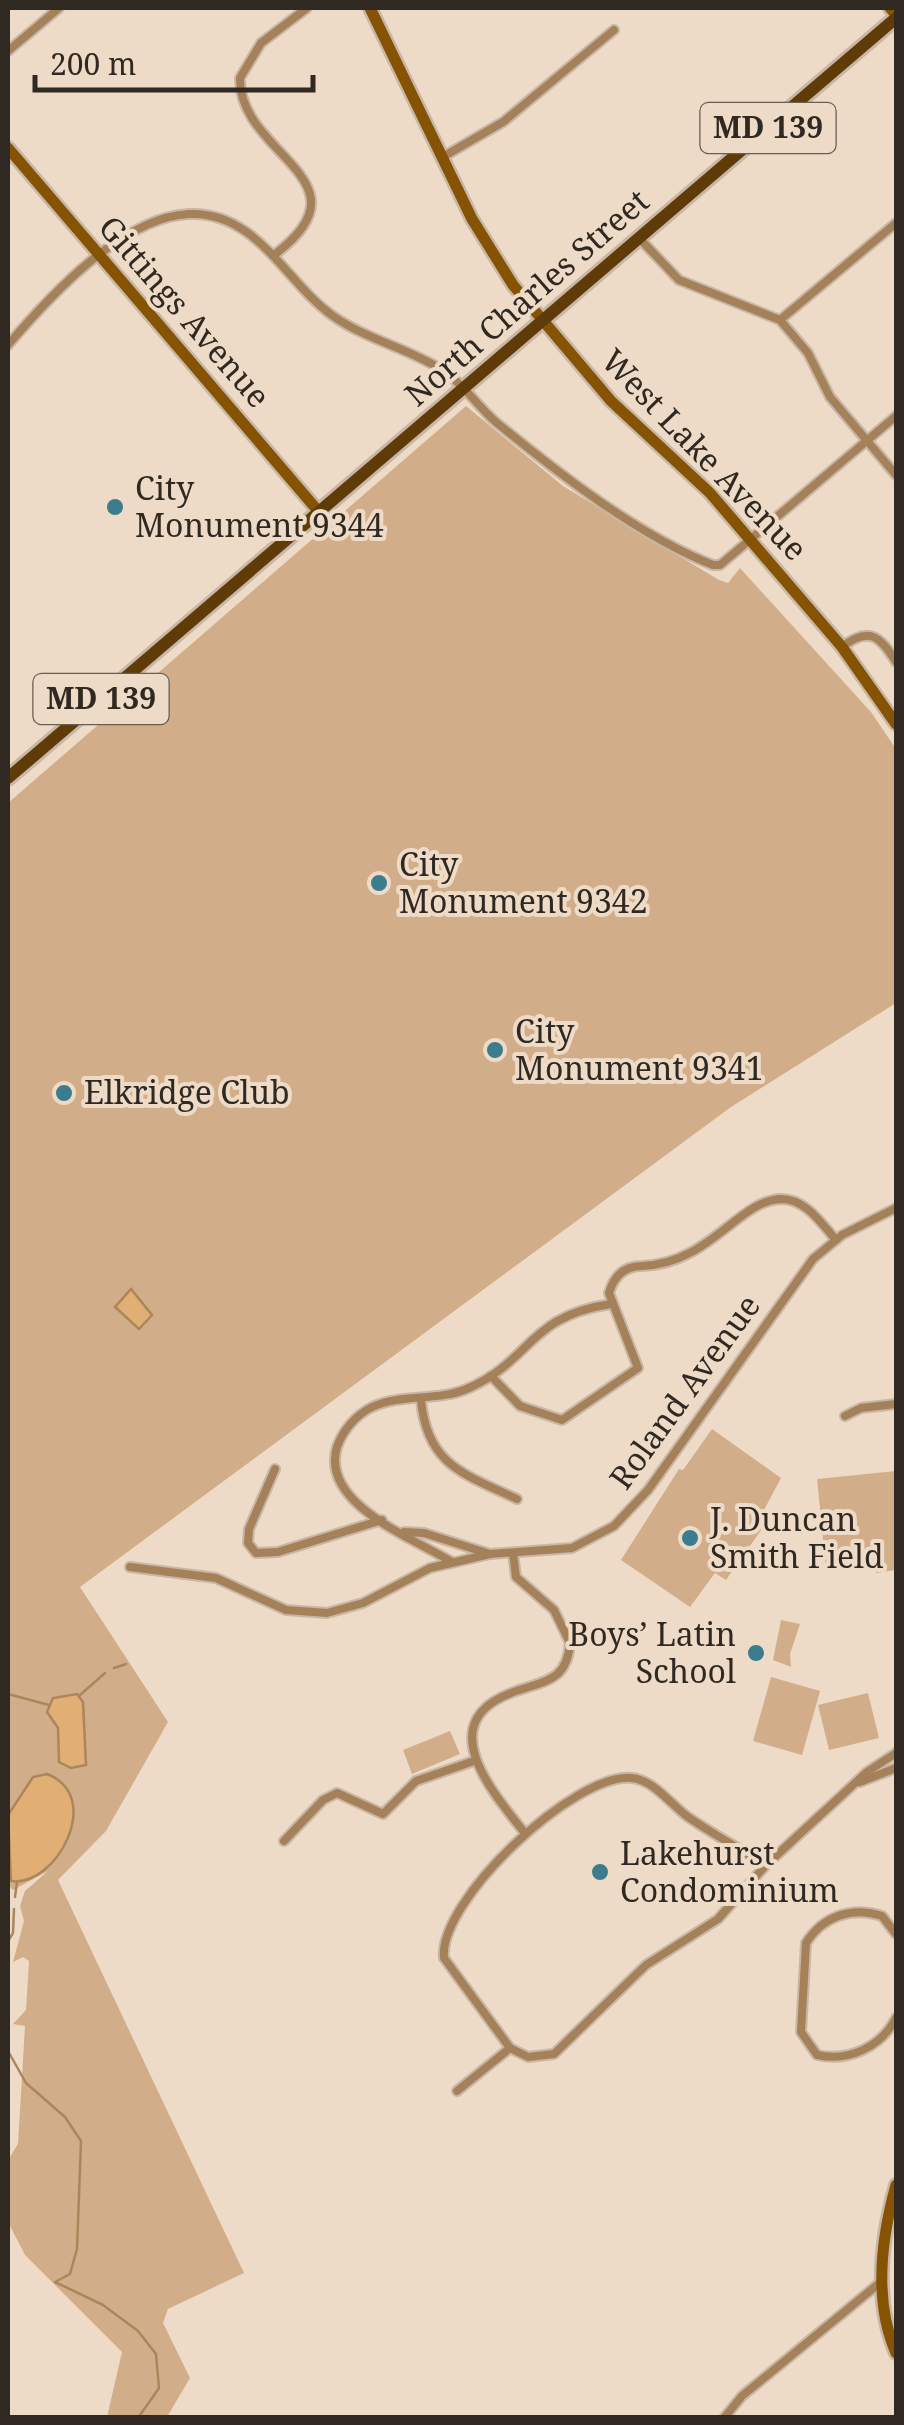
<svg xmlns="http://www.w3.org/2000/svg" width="904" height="2425" font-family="'Noto Serif',serif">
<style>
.green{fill:#d1ae89}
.water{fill:#e1ae74;stroke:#ac865b;stroke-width:2.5}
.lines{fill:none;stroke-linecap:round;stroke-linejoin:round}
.stream{stroke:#ac865b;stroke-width:2.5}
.street-casing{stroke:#c8b7a6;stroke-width:12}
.secondary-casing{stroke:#c8b7a6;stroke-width:16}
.primary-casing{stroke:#c8b7a6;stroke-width:18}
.street{stroke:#a5815a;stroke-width:8}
.secondary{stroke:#865303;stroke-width:11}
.primary{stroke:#5f3b08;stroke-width:12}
.poi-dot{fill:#3b7c8f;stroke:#eedbc7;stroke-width:4}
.labels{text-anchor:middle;stroke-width:8;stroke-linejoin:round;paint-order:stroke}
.shield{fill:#eedbc7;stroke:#695e53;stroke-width:2.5}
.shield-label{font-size:30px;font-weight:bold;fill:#302921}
.street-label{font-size:32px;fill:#302921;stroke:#eedbc7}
.poi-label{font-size:32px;fill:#302921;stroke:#eedbc7;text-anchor:start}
</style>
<rect width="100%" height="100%" fill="#eedbc7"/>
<g class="green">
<polygon points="466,406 563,486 719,580 728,583 740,568 871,712 896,749 896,1003 731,1107 80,1587 168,1722 106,1831 58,1880 244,2273 168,2309 163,2323 190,2378 167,2417 107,2417 122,2352 25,2255 8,2222 8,2160 18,2144 25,2026 13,2024 26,2010 29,1961 23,1957 13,1962 24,1921 20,1906 25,1891 48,1871 13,1890 8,1885 8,803"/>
<polygon points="712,1429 781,1478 764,1510 771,1516 726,1580 715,1573 690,1607 621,1560 679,1469 683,1470"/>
<polygon points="896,1471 896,1570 876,1573 874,1564 826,1568 817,1479"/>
<polygon points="781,1620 800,1624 790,1654 791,1667 773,1660"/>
<polygon points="771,1677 820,1691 802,1755 753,1741"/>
<polygon points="868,1693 879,1738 829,1750 818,1705"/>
<polygon points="450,1731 460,1754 412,1774 403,1750"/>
</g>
<g class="water">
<polygon points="131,1289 152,1315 139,1329 115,1307"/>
<polygon points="77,1694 83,1702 86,1765 71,1768 59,1762 58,1728 47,1712 53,1698"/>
<path d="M47,1774c58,22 9,114 -36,107l-3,-66 25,-38z"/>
</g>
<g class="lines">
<g class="stream">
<polyline points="114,1668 126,1664"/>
<polyline points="8,1694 49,1705"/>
<polyline points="80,1695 105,1673"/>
<polyline points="15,1897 17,1882"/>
<polyline points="8,1941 13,1933 14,1909"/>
<polyline points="8,2003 8,2022"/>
<polyline points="8,2051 26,2083 65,2117 81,2141 77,2249 70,2274 55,2282 103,2305 138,2331 156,2354 159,2388 138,2418"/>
</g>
<g class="street-casing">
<g id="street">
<polyline points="8,51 59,8"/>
<polyline points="441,158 503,122 614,30"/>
<polyline points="639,238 679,280 780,320 808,353 830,397 896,475"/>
<path d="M274,255c101,-75 -36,-100 -34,-177l21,-35 46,-35"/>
<polyline points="780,320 896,223"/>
<path d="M8,345c41,-48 114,-128 181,-131 68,-3 96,68 144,102 34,24 75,32 109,54 21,13 36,37 55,53 61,50 142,113 216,142h7l176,-149"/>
<path d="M842,647c27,-21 38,-11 54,15"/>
<path d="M491,1376l29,30 42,14 76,-52 -29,-75c5,-17 15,-27 33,-27 67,-2 97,-66 139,-67 25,0 40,24 55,41"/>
<path d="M421,1400c6,65 43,74 96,99"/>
<polyline points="845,1416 861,1408 896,1404"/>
<polyline points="275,1469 249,1529 248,1543 256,1553 278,1552 382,1520"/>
<polyline points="404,1532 424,1533 490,1554"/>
<path d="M513,1553l3,24 38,33 16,33c-3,40 -28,38 -59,50 -79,30 -18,100 13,139"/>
<path d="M452,1562c-39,-24 -132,-58 -115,-115 6,-17 19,-32 35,-40 30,-14 66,-5 97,-19 63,-28 59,-72 142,-84"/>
<polyline points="130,1567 216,1578 286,1610 327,1613 363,1603 430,1568 490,1554 572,1548 614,1526 648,1490 813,1259 842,1235 896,1208"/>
<polyline points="860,1782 896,1768"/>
<polyline points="284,1841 323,1800 337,1793 383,1814 416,1781 474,1761"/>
<path d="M766,1865c-26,-16 -53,-31 -78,-48 -17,-12 -34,-37 -56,-39 -57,-6 -194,123 -188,180l66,90 18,9 26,-3 92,-89 72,-46 48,-54 101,-93 29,-19"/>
<path d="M896,1934l-14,-18c-30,-10 -59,0 -76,27l-5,89 16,23c32,7 64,-8 79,-37"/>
<polyline points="457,2091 510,2048"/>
<polyline points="724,2418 742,2396 882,2281"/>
</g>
</g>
<g class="secondary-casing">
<g id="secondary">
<polyline points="370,8 472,219 513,285 611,401 710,493 842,647 896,724"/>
<polyline points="890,8 896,15"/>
<polyline points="8,148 319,512"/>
<path d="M896,2185c-15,54 -23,115 0,168"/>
</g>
</g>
<g class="primary-casing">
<polyline id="primary" points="8,778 896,18"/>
</g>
<use href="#street" class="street"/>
<use href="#secondary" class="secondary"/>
<use href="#primary" class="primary"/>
</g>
<g class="poi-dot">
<circle cx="115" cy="507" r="10"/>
<circle cx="379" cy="883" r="10"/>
<circle cx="495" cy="1050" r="10"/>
<circle cx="64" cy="1093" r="10"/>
<circle cx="690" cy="1538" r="10"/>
<circle cx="756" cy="1653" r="10"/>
<circle cx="600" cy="1872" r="10"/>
</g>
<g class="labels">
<g class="shield">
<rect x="700.5" y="103" width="135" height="50" rx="8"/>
<rect x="33.5" y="674" width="135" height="50" rx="8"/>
</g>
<g class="shield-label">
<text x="768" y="138">MD 139</text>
<text x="101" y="709">MD 139</text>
</g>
<g class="street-label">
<text transform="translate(527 298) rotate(-41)" y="11">North Charles Street</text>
<text transform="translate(184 312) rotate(49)" y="11">Gittings Avenue</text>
<text transform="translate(704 455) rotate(46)" y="11">West Lake Avenue</text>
<text transform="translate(685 1392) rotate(-54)" y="11">Roland Avenue</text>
</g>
<g class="poi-label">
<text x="135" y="500">City<tspan x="135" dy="37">Monument 9344</tspan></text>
<text x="399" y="876">City<tspan x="399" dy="37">Monument 9342</tspan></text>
<text x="515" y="1043">City<tspan x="515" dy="37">Monument 9341</tspan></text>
<text x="84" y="1104">Elkridge Club</text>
<text x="710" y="1531">J. Duncan<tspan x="710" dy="37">Smith Field</tspan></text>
<text x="736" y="1646" text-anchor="end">Boys’ Latin<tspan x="736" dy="37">School</tspan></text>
<text x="620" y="1865">Lakehurst<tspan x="620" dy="37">Condominium</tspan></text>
</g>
</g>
<rect width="904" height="2425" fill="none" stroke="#302921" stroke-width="20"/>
<path d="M35 75v15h278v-15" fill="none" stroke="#302921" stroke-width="5"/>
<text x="50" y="75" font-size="30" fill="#302921" stroke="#eedbc7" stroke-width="8" paint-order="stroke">200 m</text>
</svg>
